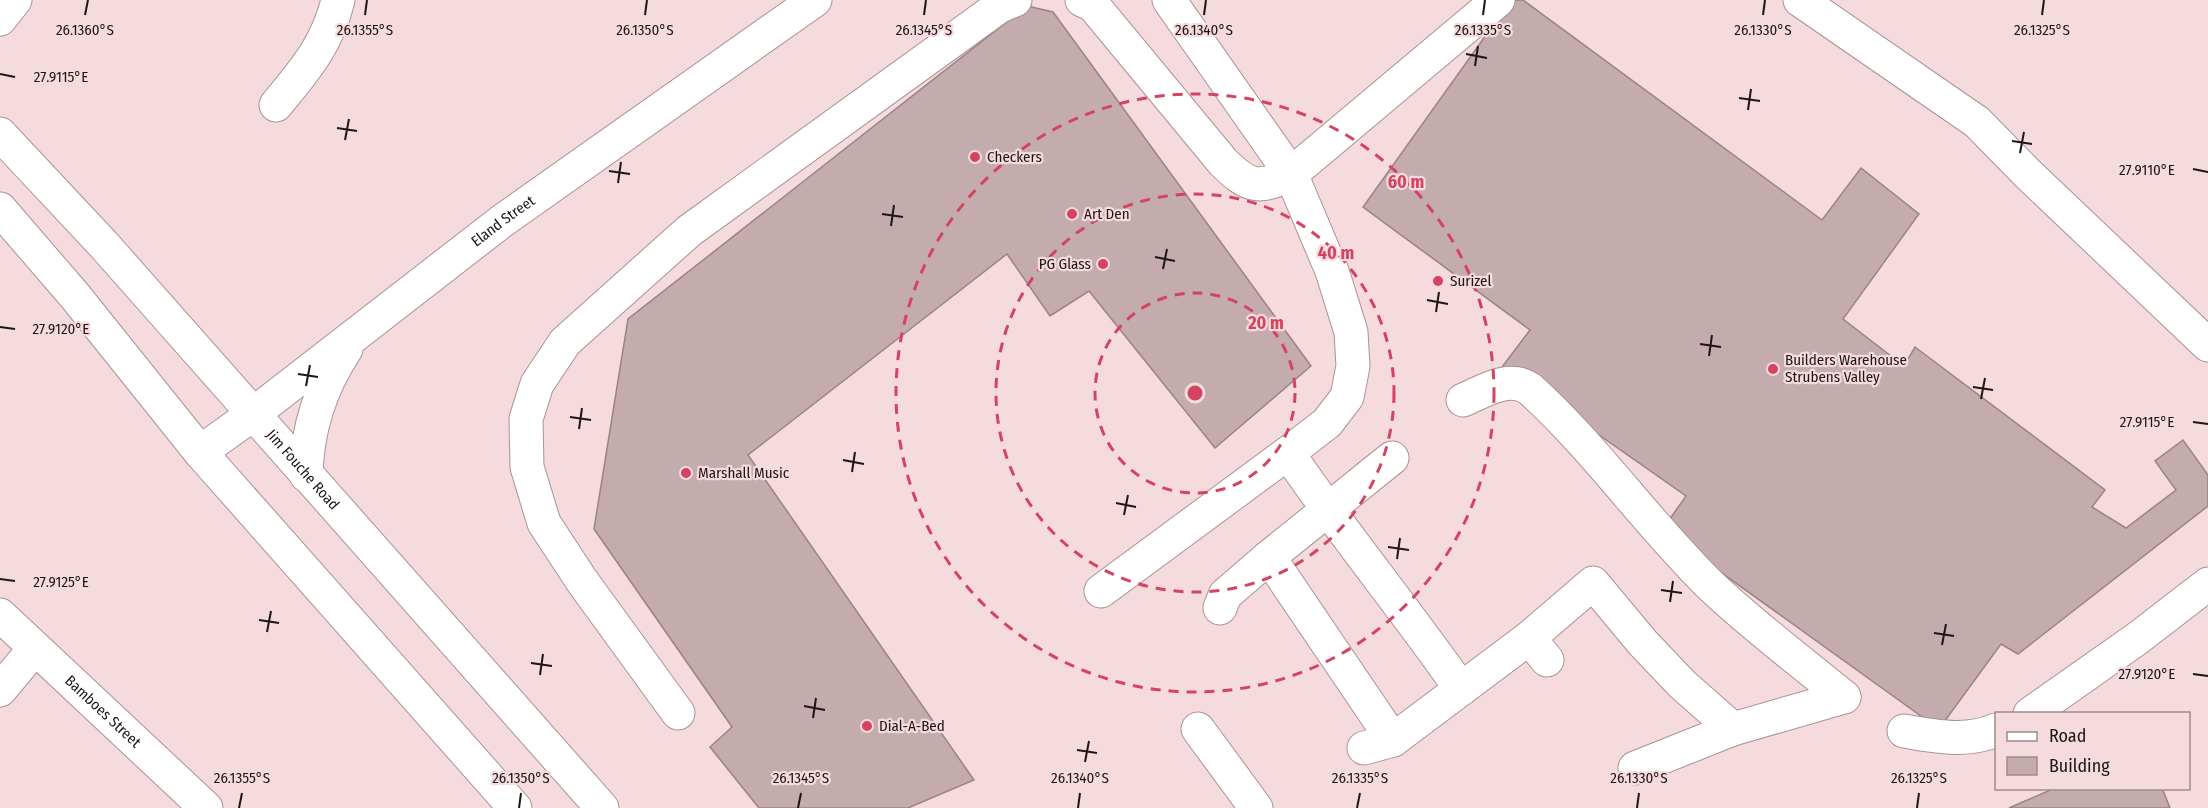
<svg xmlns="http://www.w3.org/2000/svg" width="2208" height="808" font-family="'Fira Sans Condensed',sans-serif">
<style>
.building{fill:#c4abad;stroke:#9b8385;stroke-width:1.5}
.lines{fill:none;stroke-linecap:round;stroke-linejoin:round}
.minor-casing{stroke:#aa9294;stroke-width:35}
.minor{stroke:#fff;stroke-width:33}
.ticks{fill:none;stroke:#1e1515;stroke-width:2}
.ring{fill:none;stroke:#d44460;stroke-width:3;stroke-dasharray:10 8}
.poi-dot{fill:#d44460;stroke:#f5dbdd;stroke-width:2}
.labels{text-anchor:middle;stroke-width:4.5;stroke-linejoin:round;paint-order:stroke}
.poi-label{font-size:15px;fill:#1e1515;stroke:#f5dbdd;text-anchor:start}
.street-label{font-size:15px;fill:#1e1515;stroke:#f5dbdd}
.ticks-label{font-size:15px;text-anchor:middle;fill:#1e1515;stroke:#f5dbdd;stroke-width:4.5;stroke-linejoin:round;paint-order:stroke}
.centre{fill:#d44460;stroke:#f5dbdd;stroke-width:3}
.ring-label{font-size:18px;text-anchor:middle;font-weight:bold;fill:#d44460;stroke:#f5dbdd;stroke-width:4.5;stroke-linejoin:round;paint-order:stroke}
</style>
<rect width="100%" height="100%" fill="#f5dbdd"/>
<g class="building">
<polygon points="1511,0 1523,0 1822,220 1861,168 1919,214 1843,319 1904,366 1915,347 2105,490 2092,507 2126,528 2176,490 2155,461 2183,440 2208,475 2208,506 2018,654 2001,644 1939,729 1662,530 1686,496 1502,367 1530,330 1363,207"/>
<polygon points="1027,6 1053,12 1311,366 1215,448 1089,291 1050,316 1007,254 748,455 974,780 908,808 759,808 710,747 732,727 594,529 628,319"/>
<polygon points="2055,788 2162,788 2170,808 2009,808"/>
</g>
<g class="lines">
<g class="minor-casing">
<g id="minor">
<path d="M1082,0l11,5 130,157c25,25 35,28 68,12l207,-174"/>
<path d="M1169,0l122,174 41,97 19,61 2,34 -6,31 -20,26 -39,30c55,81 117,156 173,236l-68,51 -29,8"/>
<polyline points="1800,0 1977,122 2027,173 2208,345"/>
<polyline points="0,19 15,0"/>
<path d="M276,105c29,-35 51,-60 62,-105"/>
<path id="s1" d="M0,134l104,111 498,563"/>
<polyline points="0,209 75,296 200,452 515,808"/>
<path d="M1463,400c20,-8 46,-26 67,-11 66,60 117,134 180,196 42,40 89,75 134,112"/>
<path id="s2" d="M200,452l52,-37 250,-194 313,-221"/>
<path d="M306,475c1,-47 14,-87 40,-126"/>
<polyline points="1269,557 1392,458"/>
<polyline points="1101,591 1288,453"/>
<polyline points="1220,608 1225,595 1269,557 1393,740"/>
<path id="s3" d="M0,615l206,193"/>
<polyline points="1529,638 1547,660"/>
<polyline points="1461,689 1529,638 1593,583 1643,643 1682,684 1733,729"/>
<polyline points="0,690 35,648"/>
<polyline points="678,713 582,581 544,523 527,467 526,419 537,384 565,342 689,231 1000,6 1015,0"/>
<polyline points="2030,714 2138,638 2208,584"/>
<polyline points="1198,729 1256,808"/>
<path d="M1904,731c31,5 62,12 92,-1"/>
<polyline points="1635,768 1733,729 1844,697"/>
</g>
</g>
<use href="#minor" class="minor"/>
</g>
<path class="ticks" d="M85,15l3,-15M365,15l2,-15M645,15l2,-15M924,15l2,-15M1204,15l2,-15M1483,15l2,-15M1763,15l2,-15M2042,15l2,-15M1466,54l21,4M1475,66l3,-20M0,74l15,3M1739,98l21,3M1748,110l3,-21M337,128l20,3M345,140l4,-21M2012,141l20,3M2020,153l4,-21M2193,169l15,3M609,171l21,3M618,183l3,-21M882,214l21,3M891,226l3,-21M1155,257l20,4M1163,269l4,-20M1427,300l21,4M1436,312l3,-20M0,327l15,2M1700,344l21,3M1709,356l3,-21M298,374l20,3M306,386l4,-21M1973,387l20,3M1981,399l4,-21M570,417l21,3M2193,422l15,2M579,429l3,-21M843,460l21,4M852,472l3,-20M1116,503l20,4M1124,515l4,-20M1388,547l21,3M1397,559l3,-21M0,579l15,2M1661,590l21,3M1670,602l3,-21M259,620l20,3M267,632l4,-21M1934,633l20,3M1942,645l4,-21M531,663l21,3M2193,674l15,2M540,675l3,-21M804,706l21,4M813,718l3,-20M1077,750l20,3M1085,762l4,-21M239,808l3,-15M519,808l2,-15M798,808l3,-15M1078,808l2,-15M1357,808l3,-15M1637,808l2,-15M1917,808l2,-15"/>
<g class="ring">
<circle cx="1195" cy="393" r="100"/>
<circle cx="1195" cy="393" r="199"/>
<circle cx="1195" cy="393" r="299"/>
</g>
<g class="poi-dot">
<circle cx="975" cy="157" r="6"/>
<circle cx="1072" cy="214" r="6"/>
<circle cx="1103" cy="264" r="6"/>
<circle cx="1438" cy="281" r="6"/>
<circle cx="1773" cy="369" r="6"/>
<circle cx="686" cy="473" r="6"/>
<circle cx="867" cy="726" r="6"/>
</g>
<g class="labels">
<g class="poi-label">
<text x="987" y="162">Checkers</text>
<text x="1084" y="219">Art Den</text>
<text x="1091" y="269" text-anchor="end">PG Glass</text>
<text x="1450" y="286">Surizel</text>
<text x="1785" y="365">Builders Warehouse<tspan x="1785" dy="17">Strubens Valley</tspan></text>
<text x="698" y="478">Marshall Music</text>
<text x="879" y="731">Dial-A-Bed</text>
</g>
<g class="street-label">
<text dy="5" stroke="none"><textPath href="#s2" startOffset="381">Eland Street</textPath></text>
<text dy="5" stroke="none"><textPath href="#s1" startOffset="452">Jim Fouche Road</textPath></text>
<text dy="5" stroke="none"><textPath href="#s3" startOffset="141">Bamboes Street</textPath></text>
</g>
</g>
<g class="ticks-label">
<text x="365" y="35">26.1355°S</text>
<text x="645" y="35">26.1350°S</text>
<text x="924" y="35">26.1345°S</text>
<text x="1763" y="35">26.1330°S</text>
<text x="85" y="35">26.1360°S</text>
<text x="1204" y="35">26.1340°S</text>
<text x="1483" y="35">26.1335°S</text>
<text x="2042" y="35">26.1325°S</text>
<text x="61" y="82">27.9115°E</text>
<text x="2147" y="175">27.9110°E</text>
<text x="61" y="334">27.9120°E</text>
<text x="2147" y="427">27.9115°E</text>
<text x="61" y="587">27.9125°E</text>
<text x="2147" y="679">27.9120°E</text>
<text x="242" y="783">26.1355°S</text>
<text x="521" y="783">26.1350°S</text>
<text x="801" y="783">26.1345°S</text>
<text x="1080" y="783">26.1340°S</text>
<text x="1360" y="783">26.1335°S</text>
<text x="1639" y="783">26.1330°S</text>
<text x="1919" y="783">26.1325°S</text>
</g>
<circle cx="1195" cy="393" r="9" class="centre"/>
<g class="ring-label">
<text x="1406" y="188">60 m</text>
<text x="1336" y="259">40 m</text>
<text x="1266" y="329">20 m</text>
</g>
<rect x="1995" y="712" width="195" height="78" fill="#f5dbdd" stroke="#9f8c8d" stroke-width="1.5"/>
<rect x="2007" y="732" width="30" height="9" fill="#ffffff" stroke="#9f8c8d" stroke-width="1.5"/>
<text x="2049" y="742" font-size="18" fill="#1e1515">Road</text>
<rect x="2007" y="757" width="30" height="18" fill="#c4abad" stroke="#9f8c8d" stroke-width="1.5"/>
<text x="2049" y="772" font-size="18" fill="#1e1515">Building</text>
</svg>
